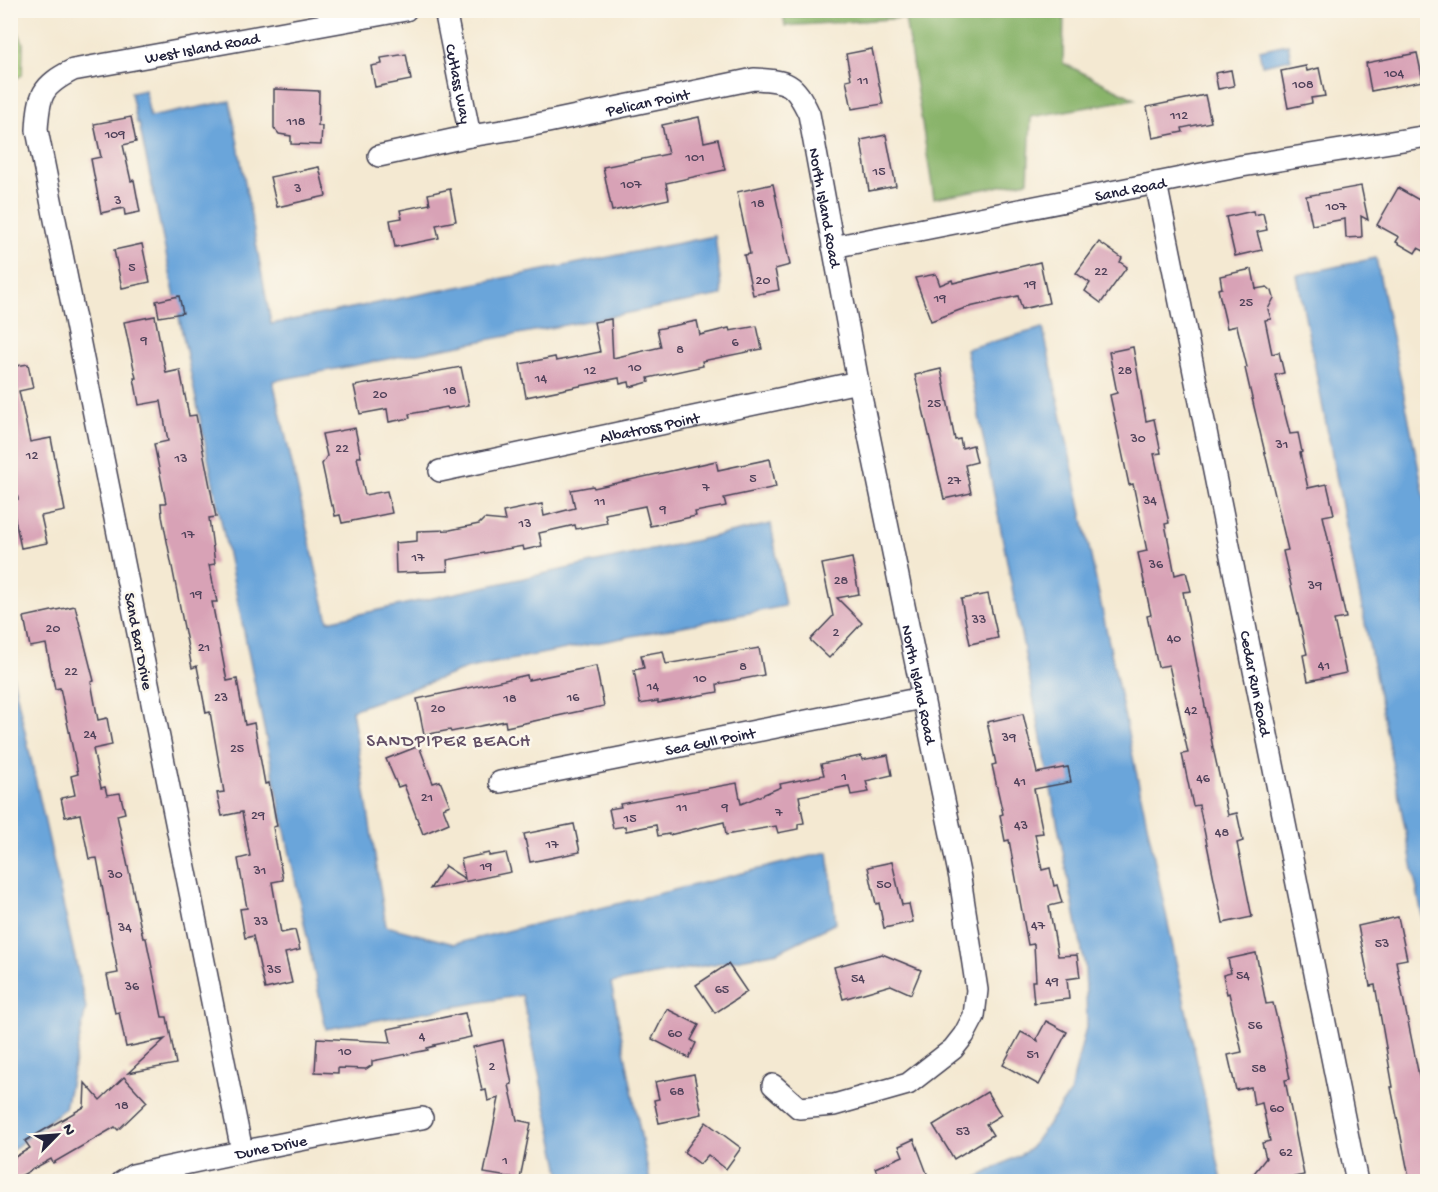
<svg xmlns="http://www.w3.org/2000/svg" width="1438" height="1192" font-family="'Gochi Hand',sans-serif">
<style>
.green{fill:#acd27b;stroke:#677a5b;stroke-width:1.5}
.forest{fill:#89b46b;stroke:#566b53;stroke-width:1.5}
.water{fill:#6aa5da;stroke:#46648a;stroke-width:1.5}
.building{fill:#d8a2b6}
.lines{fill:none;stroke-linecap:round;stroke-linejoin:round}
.street-casing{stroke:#424052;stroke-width:24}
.street{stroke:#fff;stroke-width:21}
.labels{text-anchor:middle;stroke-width:5;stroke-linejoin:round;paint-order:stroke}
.number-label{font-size:14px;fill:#50425a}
.street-label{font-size:16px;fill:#22223b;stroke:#fbf7ec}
.neighbourhood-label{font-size:18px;letter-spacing:1.5px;fill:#624f66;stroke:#fbf7ec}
</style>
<rect width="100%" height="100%" fill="#fbf7ec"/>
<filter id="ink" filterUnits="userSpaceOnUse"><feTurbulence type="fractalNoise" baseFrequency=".0167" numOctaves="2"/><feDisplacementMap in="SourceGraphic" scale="12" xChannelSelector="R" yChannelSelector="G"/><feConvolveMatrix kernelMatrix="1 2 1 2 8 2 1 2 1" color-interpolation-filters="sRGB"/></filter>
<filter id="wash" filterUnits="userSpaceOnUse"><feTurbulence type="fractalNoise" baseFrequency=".008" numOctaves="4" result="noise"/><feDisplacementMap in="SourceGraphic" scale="24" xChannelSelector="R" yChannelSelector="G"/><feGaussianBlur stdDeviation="1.35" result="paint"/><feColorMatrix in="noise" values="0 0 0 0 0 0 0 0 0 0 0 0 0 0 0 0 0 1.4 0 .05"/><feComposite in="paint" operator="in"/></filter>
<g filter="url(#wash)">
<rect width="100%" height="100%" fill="#f4e9d2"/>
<polygon class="green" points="11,16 23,43 22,75 11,81"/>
<polygon class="forest" points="783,11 1064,11 1063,63 1135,99 1031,117 1028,181 934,198 905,18 785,26"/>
<g class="water">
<polygon points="1288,44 1291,59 1262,65 1259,50"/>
<polygon points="145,90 150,117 230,101 271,324 715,236 722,295 273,381 328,621 771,524 785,606 469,668 352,710 386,926 454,944 828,852 836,923 778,952 611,983 650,1181 562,1181 522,995 326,1029 139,123 137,123 131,93"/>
<polygon points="1376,258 1427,509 1427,941 1297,275"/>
<polygon points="1043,328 1222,1181 971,1181 1029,1150 1070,1093 1087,1023 1085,966 966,349"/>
<polygon points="10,664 86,1008 65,1108 11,1151"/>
</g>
<g id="blocks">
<g class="building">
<polygon points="872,49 883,104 852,109 846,80 851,79 846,54"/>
<polygon points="1417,53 1423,81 1371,91 1366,63"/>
<polygon points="406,54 411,80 375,87 371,66 382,64 381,58"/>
<polygon points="1306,66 1307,71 1319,68 1325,96 1311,98 1312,103 1288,108 1281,71"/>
<polygon points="1231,70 1234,86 1218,89 1215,73"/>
<polygon points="274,89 319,91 318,126 322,126 321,145 291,144 291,136 279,134 274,128"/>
<polygon points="1205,95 1211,122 1182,128 1183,132 1153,138 1147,107"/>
<polygon points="131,117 136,142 123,145 131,181 134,180 140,212 125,215 124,208 101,213 91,159 101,157 94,124"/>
<polygon points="699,117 704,142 718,139 725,170 666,183 669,199 612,211 603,167 668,154 662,125"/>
<polygon points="886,135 896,186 869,191 861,140"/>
<polygon points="319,167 326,196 277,207 270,177"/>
<polygon points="773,184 790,265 775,269 779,290 753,295 744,255 750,254 737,192"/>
<polygon points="1361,186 1368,220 1361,216 1362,237 1346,238 1345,219 1312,225 1306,196"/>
<polygon points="1398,188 1428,205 1428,253 1418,248 1415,253 1396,242 1399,237 1377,225"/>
<polygon points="450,189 456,221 436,225 439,238 395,247 390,220 402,218 400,210 430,204 428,194"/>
<polygon points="1253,211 1254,215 1263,213 1267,230 1257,232 1262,250 1235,256 1226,217"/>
<polygon points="1099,242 1122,258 1120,262 1127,267 1101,303 1085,291 1090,283 1076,273"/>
<polygon points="142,244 150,282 122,288 114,250"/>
<polygon points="1040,262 1049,303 1022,309 1018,296 965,308 931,321 915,278 936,274 940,285 952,280 953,283"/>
<polygon points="1252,269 1256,289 1267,287 1272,291 1274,298 1268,309 1271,319 1265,320 1272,354 1279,352 1284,373 1275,375 1290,434 1298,433 1302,452 1300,453 1308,488 1327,484 1334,514 1323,516 1346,618 1334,620 1346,673 1308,681 1303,655 1307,654 1283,551 1288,550 1251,394 1245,368 1247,367 1237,326 1227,328 1218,289 1222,288 1220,276"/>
<polygon points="179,296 183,313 159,317 156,301"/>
<polygon points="155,316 166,373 180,370 189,416 196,415 216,517 209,518 215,564 209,565 217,602 212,602 227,681 237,679 245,725 254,723 265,784 269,783 277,826 273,827 283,880 272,882 281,933 295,930 300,950 285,953 292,983 265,989 253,936 245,938 240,909 247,908 238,859 250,856 242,812 222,816 217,793 224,792 210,712 206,713 197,666 192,668 162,516 161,503 166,503 154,444 168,441 161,401 139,405 134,378 136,378 124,322"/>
<polygon points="611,319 613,358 661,347 657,329 697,321 700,335 729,328 730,331 757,326 762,349 702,361 703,366 648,378 649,382 630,387 629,382 620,384 619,378 526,397 520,364 555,357 556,361 600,352 594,322"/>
<polygon points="1133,347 1146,421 1154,419 1161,453 1154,454 1169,523 1165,524 1175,575 1186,572 1191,591 1183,592 1213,748 1228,815 1237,813 1243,841 1237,843 1252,917 1223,923 1199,805 1193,806 1182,754 1188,753 1169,665 1158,667 1147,616 1151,615 1138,553 1147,551 1133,484 1129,485 1110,395 1117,393 1109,352"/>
<polygon points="28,364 33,388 19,391 30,442 51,438 65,511 41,516 47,543 21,548 11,500 18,499 10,465 10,367"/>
<polygon points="461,367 469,405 448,409 447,407 409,414 410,418 389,422 387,409 360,414 354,386"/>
<polygon points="941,369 955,440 960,439 962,448 973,445 977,462 965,465 971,493 944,499 915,375"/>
<polygon points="355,428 361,457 357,457 365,495 387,491 392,513 342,523 340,515 335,516 333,505 331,506 322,464 327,456 322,434"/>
<polygon points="770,459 776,487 724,498 726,506 695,512 696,516 650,526 645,506 605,514 607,523 576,529 575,525 539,533 542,546 524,550 523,546 447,560 448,571 396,573 395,543 417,541 417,531 450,530 479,524 484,519 505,521 503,512 542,504 544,516 575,508 571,490 593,486 594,488 716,461 718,470"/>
<polygon points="852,558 859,594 837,598 862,623 829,658 810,640 833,616 822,564"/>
<polygon points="988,594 998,638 970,644 961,599"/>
<polygon points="75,606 94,681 91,682 98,720 107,718 112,745 93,749 101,788 105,787 107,795 120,793 125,813 117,815 143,938 146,938 162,1017 167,1017 176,1064 128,1073 165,1039 126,1047 119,1012 115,1013 107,975 118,973 97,858 89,859 80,814 65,817 61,798 75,795 71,776 78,774 60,688 55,689 46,644 30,647 24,617"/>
<polygon points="759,648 764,675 717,684 718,692 658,703 658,701 640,704 634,670 644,668 641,655 663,651 666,664"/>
<polygon points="596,666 604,706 506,727 505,721 451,732 450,730 424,735 417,699 527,675 528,680"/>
<polygon points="1023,714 1037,773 1068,767 1071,782 1034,789 1043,833 1035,834 1042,870 1050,868 1054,886 1057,885 1062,903 1049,906 1058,956 1077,955 1080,977 1067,979 1069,999 1034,1003 1032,981 1036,981 1034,944 1028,945 1009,840 1005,841 1000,815 1003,814 992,765 996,764 987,722"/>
<polygon points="419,746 433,783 440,781 450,805 443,808 449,823 423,834 404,785 398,787 386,759"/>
<polygon points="888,755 892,775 866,781 869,792 851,795 849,786 799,796 804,823 798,824 798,829 778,833 776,826 726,835 724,822 669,835 669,834 658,836 656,825 626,831 625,826 613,828 609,809 621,807 620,804 737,783 741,804 781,787 780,784 824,775 821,764 861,756 862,760"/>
<polygon points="574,824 580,852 530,862 524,834"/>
<polygon points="489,853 489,856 506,853 511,872 430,889 445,866 465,879 461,859"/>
<polygon points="892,862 902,905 909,904 913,922 884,928 879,903 876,904 868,867"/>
<polygon points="1398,917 1407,959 1396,961 1404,1002 1420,1081 1428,1080 1428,1182 1410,1182 1391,1087 1393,1087 1375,985 1370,986 1358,926"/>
<polygon points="1256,953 1266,1004 1273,1003 1283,1044 1290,1079 1285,1080 1304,1175 1270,1182 1247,1182 1266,1158 1262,1143 1270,1141 1262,1103 1254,1105 1251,1087 1236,1090 1228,1055 1242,1052 1229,993 1227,994 1223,975 1231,973 1228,959"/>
<polygon points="882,954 921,970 911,994 891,985 843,999 834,967"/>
<polygon points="728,964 747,992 715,1013 696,985"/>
<polygon points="667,1009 699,1025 691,1040 696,1043 689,1058 652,1039"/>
<polygon points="465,1013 471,1037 434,1045 435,1046 427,1048 428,1050 372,1061 372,1065 366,1069 338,1068 338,1073 315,1072 317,1038 391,1042 388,1029"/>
<polygon points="1046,1021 1067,1032 1039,1085 1003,1065 1021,1032 1038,1041 1037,1038"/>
<polygon points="503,1040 512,1084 509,1085 517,1120 531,1123 520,1179 484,1173 499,1098 488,1101 486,1090 482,1091 473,1047"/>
<polygon points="694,1074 702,1114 659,1123 654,1100 659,1099 655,1082"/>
<polygon points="124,1077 147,1102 118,1130 115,1127 53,1163 51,1159 10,1182 10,1160 30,1148 25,1141 84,1107 85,1083 100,1100"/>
<polygon points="987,1092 1001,1115 986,1124 993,1135 954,1159 933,1125"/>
<polygon points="706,1122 741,1148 726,1169 708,1155 700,1164 684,1152"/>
<polygon points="914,1139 928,1176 914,1182 881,1182 875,1168 903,1156 899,1146"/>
</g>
</g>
</g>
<g filter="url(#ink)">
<use href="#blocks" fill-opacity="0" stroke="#424052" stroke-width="1.5"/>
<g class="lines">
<g class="street-casing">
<g id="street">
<path id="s1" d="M445,10l25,126"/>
<path id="s2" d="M379,156l91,-20 44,-7 240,-50c34,2 40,3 55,35l49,268 102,496 17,112 -3,26 -10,19 -11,14 -45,35 -74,21 -35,3 -26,-23"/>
<path id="s3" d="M1156,183l201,999"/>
<path id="s4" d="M833,247l409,-81 186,-30"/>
<path id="s5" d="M440,471l418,-89"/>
<path id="s6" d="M500,782l422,-84"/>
<path id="s7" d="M242,1151l-205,-1021c2,-35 4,-44 36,-60l333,-60"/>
<path id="s8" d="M122,1182l11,-7c96,-21 192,-41 289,-57"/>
</g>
</g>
<use href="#street" class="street"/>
</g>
</g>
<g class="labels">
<g class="number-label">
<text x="1394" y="77">104</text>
<text x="863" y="84">11</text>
<text x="1303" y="88">108</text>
<text x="1179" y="119">112</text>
<text x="296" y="125">118</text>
<text x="115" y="138">109</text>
<text x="695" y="161">101</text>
<text x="879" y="175">15</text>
<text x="631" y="188">107</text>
<text x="298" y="192">3</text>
<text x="118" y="204">3</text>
<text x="758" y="207">18</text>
<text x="1336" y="210">107</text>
<text x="132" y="271">5</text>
<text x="1101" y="275">22</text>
<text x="763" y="284">20</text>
<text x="1030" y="288">19</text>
<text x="940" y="302">19</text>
<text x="1246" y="306">25</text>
<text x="144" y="344">9</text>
<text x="735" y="346">6</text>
<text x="680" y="353">8</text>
<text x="635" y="371">10</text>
<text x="590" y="374">12</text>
<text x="1125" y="374">28</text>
<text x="541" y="382">14</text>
<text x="450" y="394">18</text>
<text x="380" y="398">20</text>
<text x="934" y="407">25</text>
<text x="1138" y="442">30</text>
<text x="1282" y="448">31</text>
<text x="342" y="452">22</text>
<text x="32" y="459">12</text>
<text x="181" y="462">13</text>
<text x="753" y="482">5</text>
<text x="954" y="484">27</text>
<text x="706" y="491">7</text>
<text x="1150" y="504">34</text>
<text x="600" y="505">11</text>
<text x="663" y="513">9</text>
<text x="525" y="527">13</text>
<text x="188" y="538">17</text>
<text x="418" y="561">17</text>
<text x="1156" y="568">36</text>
<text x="841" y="584">28</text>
<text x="1315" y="589">39</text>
<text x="196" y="598">19</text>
<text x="979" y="623">33</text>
<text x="53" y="632">20</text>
<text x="836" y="636">2</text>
<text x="1174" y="642">40</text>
<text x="204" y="651">21</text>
<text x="1324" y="669">41</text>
<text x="743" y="670">8</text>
<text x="71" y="675">22</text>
<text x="700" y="682">10</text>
<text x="653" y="690">14</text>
<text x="221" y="701">23</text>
<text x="573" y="701">16</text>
<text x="510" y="702">18</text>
<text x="438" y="712">20</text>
<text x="1191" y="714">42</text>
<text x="90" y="738">24</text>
<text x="1009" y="741">39</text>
<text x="237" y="752">25</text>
<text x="844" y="780">1</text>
<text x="1203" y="782">46</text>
<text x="1020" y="785">41</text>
<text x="427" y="801">21</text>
<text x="682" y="811">11</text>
<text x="725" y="811">9</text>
<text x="779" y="816">7</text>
<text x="258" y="819">29</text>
<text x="630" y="822">15</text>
<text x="1021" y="829">43</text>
<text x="1222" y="836">48</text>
<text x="552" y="848">17</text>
<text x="486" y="870">19</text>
<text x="260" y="874">31</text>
<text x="115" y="878">30</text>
<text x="884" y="888">50</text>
<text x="261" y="925">33</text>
<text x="1038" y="929">47</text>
<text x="125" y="931">34</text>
<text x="1382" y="947">53</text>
<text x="274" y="973">35</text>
<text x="1243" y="979">54</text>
<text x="858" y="982">54</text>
<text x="1052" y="985">49</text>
<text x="132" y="990">36</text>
<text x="722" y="993">65</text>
<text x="1255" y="1029">56</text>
<text x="675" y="1037">60</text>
<text x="422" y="1040">4</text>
<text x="345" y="1055">10</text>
<text x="1033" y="1058">51</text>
<text x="492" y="1070">2</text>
<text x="1259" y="1072">58</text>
<text x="677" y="1095">68</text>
<text x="122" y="1109">18</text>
<text x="1277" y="1112">60</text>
<text x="963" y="1135">53</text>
<text x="1286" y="1156">62</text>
<text x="505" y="1164">1</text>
</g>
<g class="street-label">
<text dy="6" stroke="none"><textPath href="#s7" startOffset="1248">West Island Road</textPath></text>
<text dy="6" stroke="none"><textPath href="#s1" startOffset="75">Cutlass Way</textPath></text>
<text dy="6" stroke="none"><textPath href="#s2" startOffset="274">Pelican Point</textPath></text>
<text dy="6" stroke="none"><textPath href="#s4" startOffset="303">Sand Road</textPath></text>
<text dy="6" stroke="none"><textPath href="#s2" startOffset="549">North Island Road</textPath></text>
<text dy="6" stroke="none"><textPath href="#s5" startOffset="214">Albatross Point</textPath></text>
<text transform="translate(140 641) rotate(79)" y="6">Sand Bar Drive</text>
<text dy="6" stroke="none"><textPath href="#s3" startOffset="510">Cedar Run Road</textPath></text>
<text dy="6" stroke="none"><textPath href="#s2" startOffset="1035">North Island Road</textPath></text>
<text dy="6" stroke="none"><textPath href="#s6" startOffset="214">Sea Gull Point</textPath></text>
<text dy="6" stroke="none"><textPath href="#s8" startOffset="154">Dune Drive</textPath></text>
</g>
<g class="neighbourhood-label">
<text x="449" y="746">SANDPIPER BEACH</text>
</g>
</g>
<rect width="1438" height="1192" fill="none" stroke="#fbf7ec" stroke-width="36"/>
<g transform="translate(57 1135) rotate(65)" stroke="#fbf7ec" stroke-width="4.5" paint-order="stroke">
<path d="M0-4.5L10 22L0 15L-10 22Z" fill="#22223b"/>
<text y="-9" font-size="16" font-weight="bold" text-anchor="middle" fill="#22223b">N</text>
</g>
</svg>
